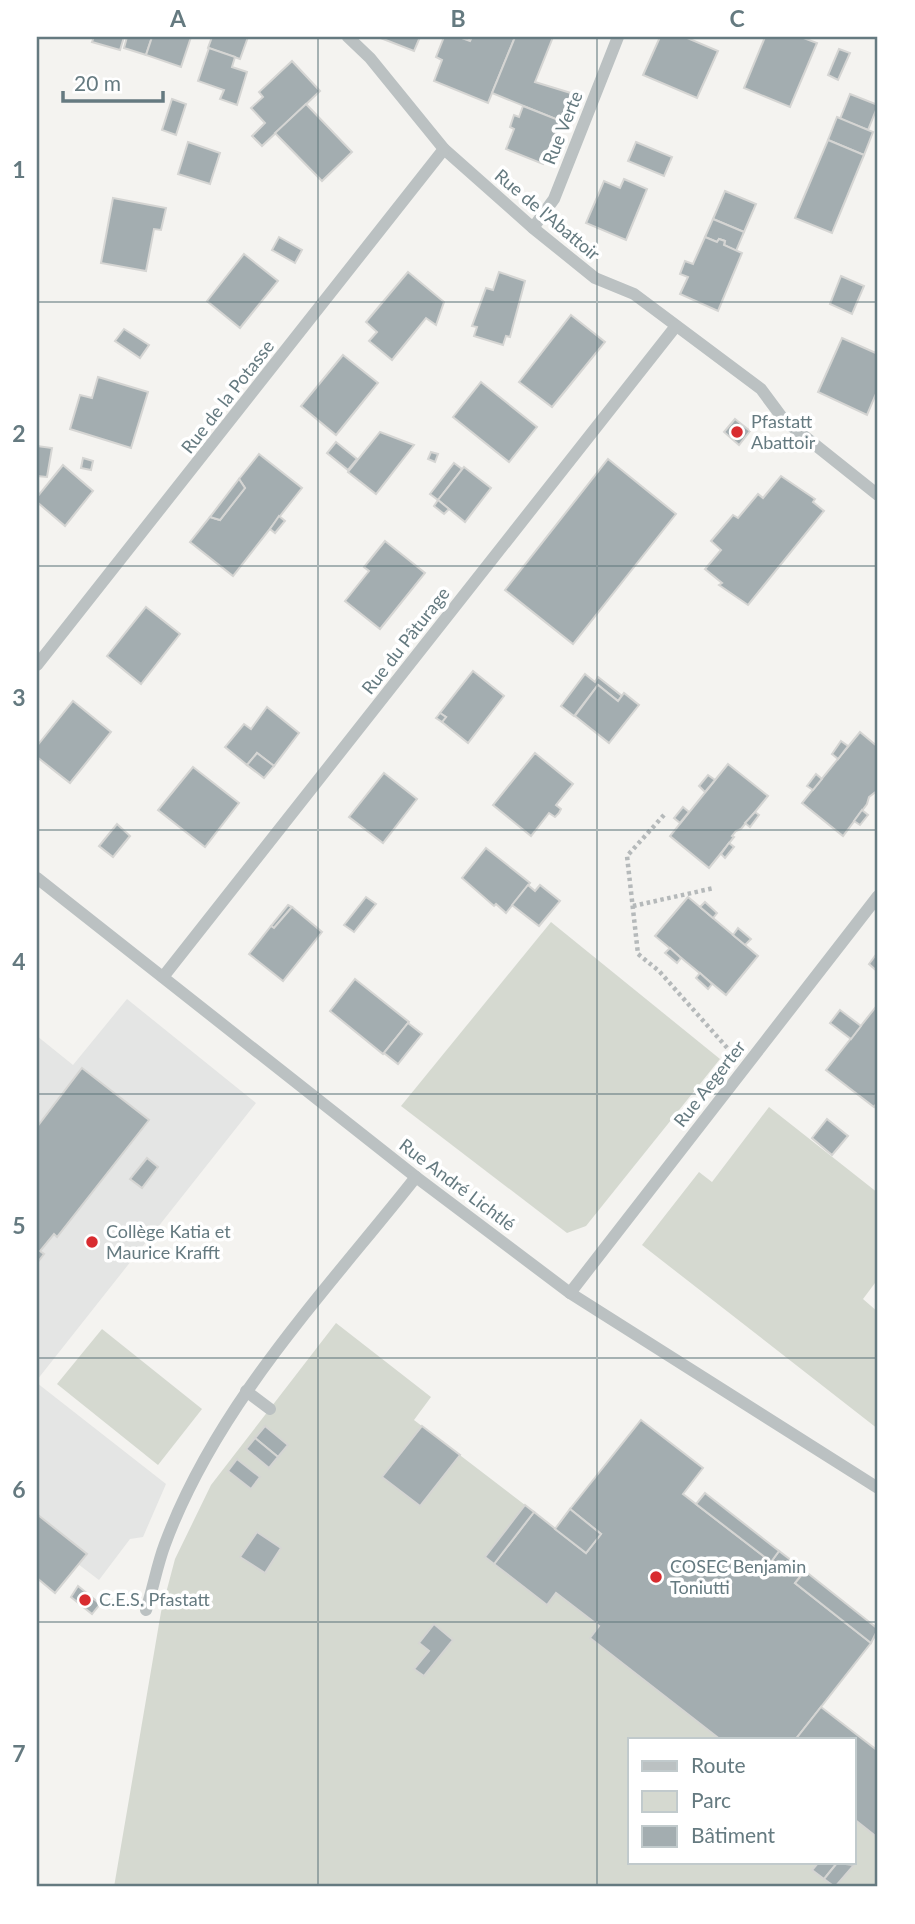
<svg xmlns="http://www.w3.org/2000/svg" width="915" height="1924" font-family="Lato,sans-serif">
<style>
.built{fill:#e4e5e4}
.green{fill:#d5d9d0;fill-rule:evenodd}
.building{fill:#a3adb0;stroke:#d5d5d3;stroke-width:2}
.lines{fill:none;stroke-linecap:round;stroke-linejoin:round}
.path{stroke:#b5b9ba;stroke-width:4.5;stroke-dasharray:3.5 3.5;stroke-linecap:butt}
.minor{stroke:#bbc1c2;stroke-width:12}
.grid{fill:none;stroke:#657a80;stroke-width:2;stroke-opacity:0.55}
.poi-dot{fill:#d82c30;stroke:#fff;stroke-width:2.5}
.labels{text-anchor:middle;stroke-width:7;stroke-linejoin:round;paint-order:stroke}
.street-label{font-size:18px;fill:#657a80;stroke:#fff}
.poi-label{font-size:18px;fill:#657a80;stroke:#fff;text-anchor:start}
.neatline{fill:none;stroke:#657a80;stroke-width:2.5}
.grid-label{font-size:23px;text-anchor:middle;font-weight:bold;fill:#657a80}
</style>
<rect width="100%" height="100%" fill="#f4f3f0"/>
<g class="built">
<polygon points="127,999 256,1103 37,1380 37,1036 73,1065"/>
<polygon points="37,1383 166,1484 143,1537 130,1539 99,1580 78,1564 55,1593 37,1578"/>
</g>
<g class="green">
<polygon points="551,922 720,1059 586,1226 567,1233 401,1106"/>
<polygon points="769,1107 878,1193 878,1279 863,1299 878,1312 878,1429 642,1245 699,1172 712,1182"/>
<path d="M336,1323l95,74 -17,23 141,108 86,-108 62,48 -20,26 13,10 9,-11 173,136v5l-57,73 57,44v136h-764l47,-275 14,-53 36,-74zM630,1740h224v123h-224z"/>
<polygon points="102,1329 202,1409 158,1465 57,1384"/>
</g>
<g class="building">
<polygon points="94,37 124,37 120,50 92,42"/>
<polygon points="127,37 152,37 146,55 124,48"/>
<polygon points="152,37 191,37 181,67 146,55"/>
<polygon points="212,37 248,37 240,59 208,48"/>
<polygon points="378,37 420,37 414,51"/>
<polygon points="444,37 459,37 470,41 472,37 515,37 488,103 434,81 442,60 436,57"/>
<polygon points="515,37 553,37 535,82 574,94 563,122 492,93"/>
<polygon points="660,37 685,37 718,51 697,98 643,75"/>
<polygon points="765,37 801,37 817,43 790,107 744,88"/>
<polygon points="209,48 235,57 232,67 247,72 237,105 220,99 224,90 198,81"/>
<polygon points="839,49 850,53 838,80 828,75"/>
<polygon points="292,61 320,91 262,146 252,136 265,123 251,108 263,97 259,92"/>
<polygon points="850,94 878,105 868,130 840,119"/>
<polygon points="172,99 186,104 176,135 162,130"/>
<polygon points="306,104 352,152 322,181 275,133"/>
<polygon points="523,106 561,121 543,164 506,149 514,129 510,127 514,115 519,117"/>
<polygon points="837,117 873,132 864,155 828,140"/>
<polygon points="828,140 864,155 832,233 795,218"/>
<polygon points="188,142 220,153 210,184 178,174"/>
<polygon points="636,142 672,157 664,176 628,161"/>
<polygon points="624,179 647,189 626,240 586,223 604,181 620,188"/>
<polygon points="725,191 756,204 744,232 713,219"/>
<polygon points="113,198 166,208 161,230 154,229 146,271 101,263"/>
<polygon points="713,219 744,232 736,251 724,245 725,241 719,239 717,242 705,237"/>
<polygon points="279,237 302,250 295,263 272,250"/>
<polygon points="705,237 717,242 719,239 725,241 724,245 742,253 718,311 680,294 688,277 680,274 685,261 693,264"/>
<polygon points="244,254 278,281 240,328 207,301"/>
<polygon points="408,272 444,302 436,325 426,318 392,360 369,341 377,332 366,322"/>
<polygon points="499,272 525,281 510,337 506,336 503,345 474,336 477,327 472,326 486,288 493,290"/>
<polygon points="841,276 864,286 852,314 830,304"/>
<polygon points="571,315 605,342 552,407 519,382"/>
<polygon points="124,329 149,345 140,358 115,341"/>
<polygon points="842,338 878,354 878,389 867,415 818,392"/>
<polygon points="343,355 378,383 336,435 301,406"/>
<polygon points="98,377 148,392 131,448 70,429 80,395 92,398"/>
<polygon points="481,382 537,427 509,462 453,417"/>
<polygon points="735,419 750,431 739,445 724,432"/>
<polygon points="380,432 414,445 376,494 348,472"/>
<polygon points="336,442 357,459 348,470 327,453"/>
<polygon points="37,446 52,448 47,477 37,476"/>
<polygon points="431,452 438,454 435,462 428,459"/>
<polygon points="259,454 302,488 233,576 190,542 210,517 220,520 245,488 239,479"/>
<polygon points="83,458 93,461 91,470 81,468"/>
<polygon points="608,459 676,514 573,644 505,590"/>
<polygon points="454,463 462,469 438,500 430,494"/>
<polygon points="63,465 93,491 65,526 37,502 37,497"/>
<polygon points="464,467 491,488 465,522 438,500"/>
<polygon points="781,476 815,499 813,502 824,511 748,605 719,585 722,583 705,569 721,550 711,541 733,515 738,518 758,494 763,498"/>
<polygon points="239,479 245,488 220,520 210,517"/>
<polygon points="438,500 449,509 444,514 434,506"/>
<polygon points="279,516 285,521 275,533 270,529"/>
<polygon points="385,541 425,573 380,629 345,601 369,571 364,567"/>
<polygon points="146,607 180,634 141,684 107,656"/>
<polygon points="473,671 504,696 468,743 442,722 446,717 440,713"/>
<polygon points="585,674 595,682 598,677 622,696 618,701 598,685 574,716 561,706"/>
<polygon points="598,685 618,701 624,693 639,705 609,743 575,716"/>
<polygon points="73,701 111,732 70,783 37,757 37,746"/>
<polygon points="267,707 299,733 274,766 257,753 247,765 225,747 244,724 251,729"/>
<polygon points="440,713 446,717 442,722 436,718"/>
<polygon points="860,732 878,747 878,790 869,797 867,804 843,836 802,803"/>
<polygon points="841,741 848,746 838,759 832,754"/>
<polygon points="257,753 274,766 264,778 247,765"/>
<polygon points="535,753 573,784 556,805 561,809 559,813 555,817 549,813 531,836 493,805"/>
<polygon points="728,764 768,796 741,829 736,831 732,836 734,837 709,868 670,836"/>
<polygon points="193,767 239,803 205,847 158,810"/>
<polygon points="384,773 417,799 383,843 349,817"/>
<polygon points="816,774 822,779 813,790 807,786"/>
<polygon points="708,775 715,780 705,792 699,786"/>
<polygon points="683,807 689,812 680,823 674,818"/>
<polygon points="862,810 868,815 860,825 854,821"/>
<polygon points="755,812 759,815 750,827 745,823"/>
<polygon points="117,824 130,836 113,857 99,846"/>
<polygon points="729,843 734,847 725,858 721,854"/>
<polygon points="486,848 530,883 506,913 496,904 494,906 462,878"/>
<polygon points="528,885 535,891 540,885 560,901 539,926 512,905"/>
<polygon points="366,897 376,904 354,932 344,925"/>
<polygon points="688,897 758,956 726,995 655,936"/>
<polygon points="705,902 717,913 713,918 700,907"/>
<polygon points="288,905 292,907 274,928 271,926"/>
<polygon points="292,907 322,932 283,981 249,954 271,926 274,928"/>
<polygon points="738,928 751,939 745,945 733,935"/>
<polygon points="670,948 681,958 677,963 665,953"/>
<polygon points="878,952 878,972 869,964"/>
<polygon points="700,973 712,984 708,989 696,978"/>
<polygon points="355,979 409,1022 383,1054 330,1011"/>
<polygon points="875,1008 878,1011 878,1101 874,1107 826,1070"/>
<polygon points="840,1010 861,1026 851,1039 830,1023"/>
<polygon points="408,1023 422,1034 398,1064 384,1053"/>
<polygon points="82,1068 149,1120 57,1237 54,1234 40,1251 44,1254 37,1263 37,1127"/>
<polygon points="827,1119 848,1136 832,1155 812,1138"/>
<polygon points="147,1158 158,1167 142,1188 130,1179"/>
<polygon points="641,1420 703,1468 683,1494 771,1562 779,1551 805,1571 795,1583 871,1643 795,1740 721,1740 590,1638 599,1626 556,1593 547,1605 494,1564 534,1512 586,1553 601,1534 570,1509"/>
<polygon points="265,1426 288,1445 278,1457 255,1438"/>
<polygon points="422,1426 460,1455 420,1506 382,1477"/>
<polygon points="255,1438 278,1457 269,1468 246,1449"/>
<polygon points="237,1459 260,1477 251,1489 228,1471"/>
<polygon points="705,1493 779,1551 771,1562 696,1504"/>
<polygon points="525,1505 534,1512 494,1564 485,1557"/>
<polygon points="570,1509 601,1534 586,1553 555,1529"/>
<polygon points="38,1515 87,1554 55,1593 37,1578"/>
<polygon points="257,1532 281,1548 265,1573 240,1557"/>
<polygon points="805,1571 878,1629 871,1643 795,1583"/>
<polygon points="78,1586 100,1604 92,1614 71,1597"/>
<polygon points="434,1624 453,1640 424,1676 414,1669 429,1651 419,1643"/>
<polygon points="821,1707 878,1751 878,1838 854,1819 854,1740 795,1740"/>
<polygon points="818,1863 837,1863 824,1879 812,1870"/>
<polygon points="837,1863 854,1865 835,1887 824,1879"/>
</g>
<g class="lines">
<g class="path">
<polyline points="664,815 627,856 638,954 659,971 730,1051"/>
<polyline points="633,906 714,888"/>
</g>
<g class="minor">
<polyline points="348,37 370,58 444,149 533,228 595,278 634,294 761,389 784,420 878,495"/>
<polyline points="533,228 554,199 618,37"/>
<polyline points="37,665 444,149"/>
<polyline points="37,878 416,1177 570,1293 878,1488"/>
<polyline points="163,977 676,326"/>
<polyline points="570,1293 878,896"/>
<polyline points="246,1391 270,1409"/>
<path d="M146,1610c7,-21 11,-45 19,-66 52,-140 160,-252 251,-367"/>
</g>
</g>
<path class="grid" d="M318,37v1850M597,37v1850M37,302h841M37,566h841M37,830h841M37,1094h841M37,1358h841M37,1622h841"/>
<g class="poi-dot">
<circle cx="737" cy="432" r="7"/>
<circle cx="92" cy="1242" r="7"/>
<circle cx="656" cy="1577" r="7"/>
<circle cx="85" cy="1600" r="7"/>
</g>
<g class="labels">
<g class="street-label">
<text transform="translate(563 128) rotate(-68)" y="6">Rue Verte</text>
<text transform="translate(547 215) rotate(40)" y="6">Rue de l'Abattoir</text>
<text transform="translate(228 397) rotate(-52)" y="6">Rue de la Potasse</text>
<text transform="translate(406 641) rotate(-52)" y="6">Rue du Pâturage</text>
<text transform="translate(710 1084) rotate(-52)" y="6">Rue Aegerter</text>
<text transform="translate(457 1185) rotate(37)" y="6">Rue André Lichtlé</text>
</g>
<g class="poi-label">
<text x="751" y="428">Pfastatt<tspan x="751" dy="21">Abattoir</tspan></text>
<text x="106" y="1238">Collège Katia et<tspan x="106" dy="21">Maurice Krafft</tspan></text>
<text x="670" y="1573">COSEC Benjamin<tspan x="670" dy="21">Toniutti</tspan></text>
<text x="99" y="1606">C.E.S. Pfastatt</text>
</g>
</g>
<rect width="915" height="1924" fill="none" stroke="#ffffff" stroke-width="77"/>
<rect x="628" y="1738" width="228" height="126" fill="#ffffff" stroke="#c1cacc" stroke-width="2"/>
<rect x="642" y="1761" width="35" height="10" fill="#bbc1c2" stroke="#c1cacc" stroke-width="2"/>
<text x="691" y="1773" font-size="21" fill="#657a80">Route</text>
<rect x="642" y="1791" width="35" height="21" fill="#d5d9d0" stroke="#c1cacc" stroke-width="2"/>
<text x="691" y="1808" font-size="21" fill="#657a80">Parc</text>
<rect x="642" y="1826" width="35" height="21" fill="#a3adb0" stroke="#c1cacc" stroke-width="2"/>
<text x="691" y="1843" font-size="21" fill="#657a80">Bâtiment</text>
<path d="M63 91v10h100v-10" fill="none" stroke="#657a80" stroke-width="3.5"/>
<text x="74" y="91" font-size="21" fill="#657a80" stroke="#ffffff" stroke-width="5" paint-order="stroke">20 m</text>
<rect x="38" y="38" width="838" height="1847" class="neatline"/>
<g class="grid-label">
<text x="178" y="27">A</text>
<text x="458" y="27">B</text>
<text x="737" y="27">C</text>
<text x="19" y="178">1</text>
<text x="19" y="442">2</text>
<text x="19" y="706">3</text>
<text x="19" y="970">4</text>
<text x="19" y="1234">5</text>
<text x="19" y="1498">6</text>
<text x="19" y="1762">7</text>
</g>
</svg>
